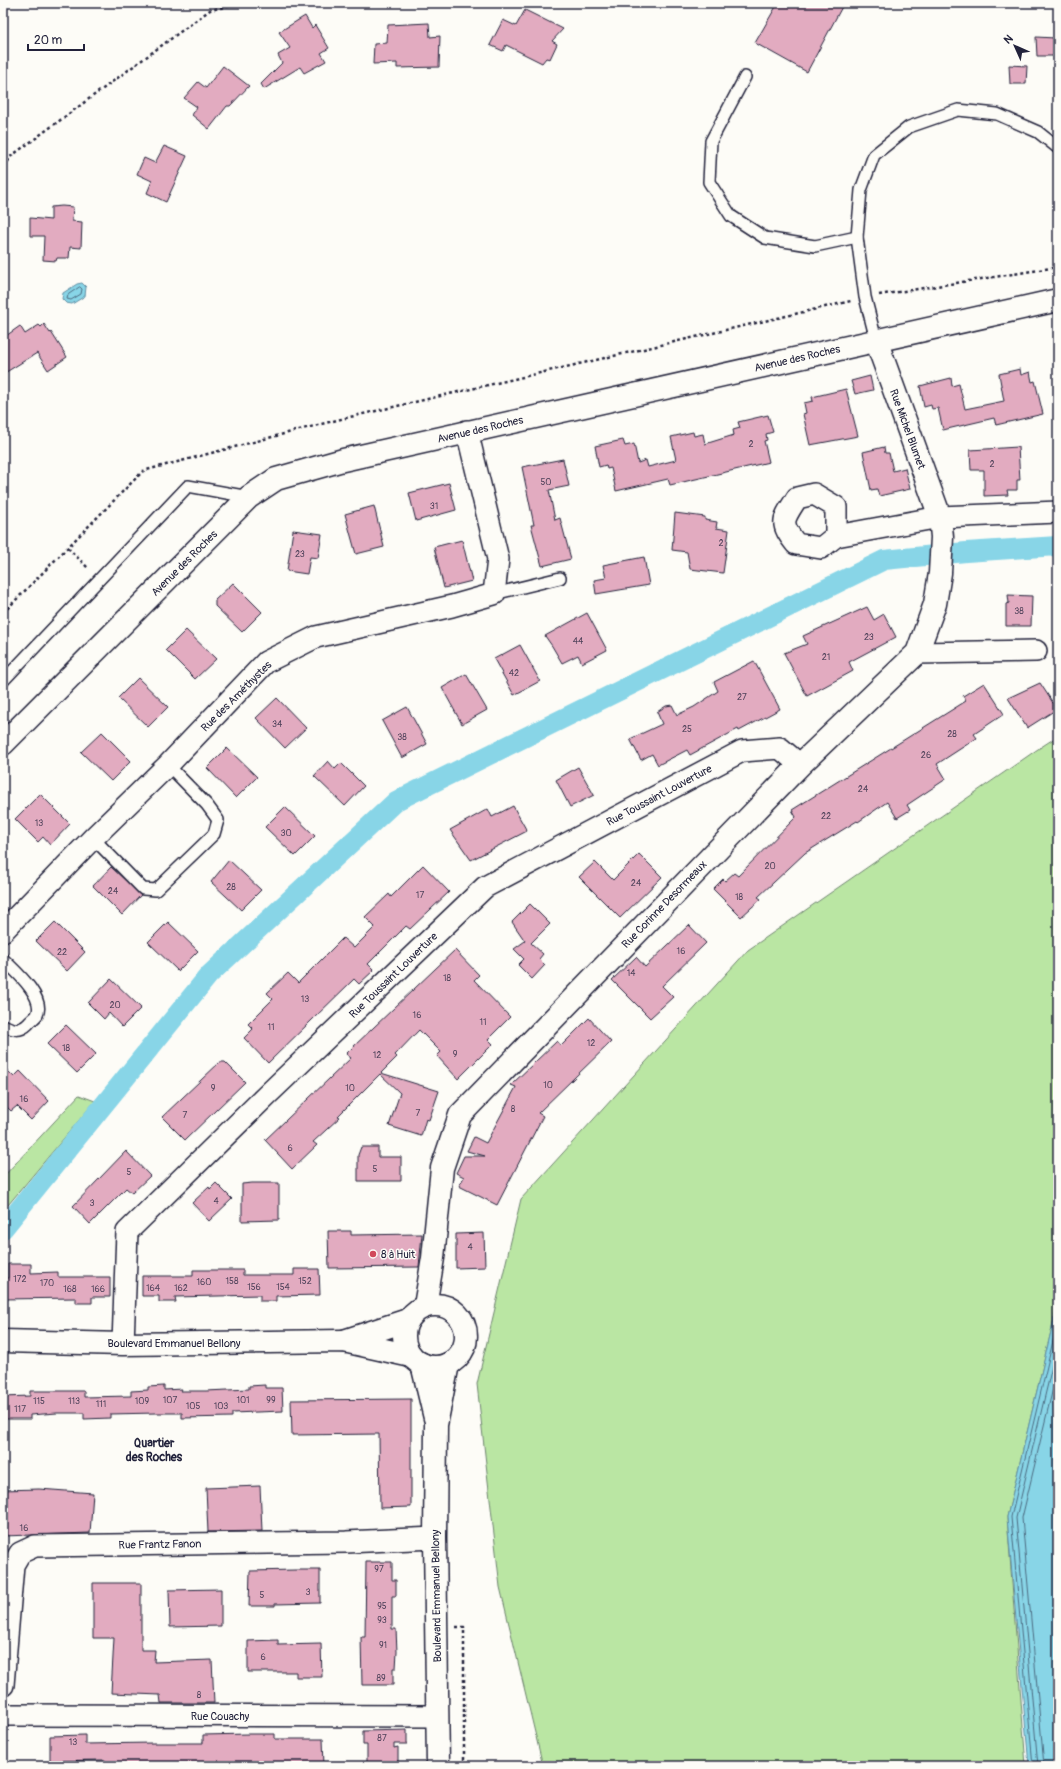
<svg xmlns="http://www.w3.org/2000/svg" width="1061" height="1769" font-family="Pangolin,sans-serif">
<style>
.green{fill:#bae6a3;stroke:#6e846f}
.water{fill:#88d5e7;stroke:#5f8da2}
.lines{fill:none;stroke-linecap:round;stroke-linejoin:round}
.shore{stroke:#4b6a80;stroke-width:1}
.canal{stroke:#88d5e7;stroke-width:20}
.building{fill:#e2abc0;stroke:#22223b}
.service-casing{stroke:#22223b;stroke-width:14}
.minor-casing{stroke:#22223b;stroke-width:24}
.tertiary-casing{stroke:#22223b;stroke-width:25}
.path{stroke:#22223b;stroke-width:2.5;stroke-dasharray:3 3;stroke-linecap:butt}
.service{stroke:#fdfcf7;stroke-width:11}
.minor{stroke:#fdfcf7;stroke-width:21}
.tertiary{stroke:#fdfcf7;stroke-width:22}
.poi-dot{fill:#d1495b;stroke:#fdfcf7;stroke-width:1.5}
.labels{text-anchor:middle;stroke-width:3;stroke-linejoin:round;paint-order:stroke}
.number-label{font-size:9px;fill:#52445c}
.street-label{font-size:11px;fill:#22223b;stroke:#fdfcf7}
.poi-label{font-size:11px;fill:#22223b;stroke:#fdfcf7;text-anchor:start}
.neighbourhood-label{font-size:12px;font-weight:bold;fill:#22223b;stroke:#fdfcf7}
</style>
<rect width="100%" height="100%" fill="#fdfcf7"/>
<filter id="ink" filterUnits="userSpaceOnUse"><feTurbulence type="fractalNoise" baseFrequency=".025" numOctaves="2"/><feDisplacementMap in="SourceGraphic" scale="8" xChannelSelector="R" yChannelSelector="G"/><feConvolveMatrix kernelMatrix="1 2 1 2 8 2 1 2 1" color-interpolation-filters="sRGB"/></filter>
<g filter="url(#ink)">
<g class="green">
<polygon points="1058,736 1058,1302 1007,1517 1026,1766 543,1766 500,1587 477,1384 521,1199 748,950 1038,749"/>
<polygon points="79,1095 95,1101 3,1211 3,1177"/>
</g>
<g class="water">
<polygon points="82,283 86,287 85,296 72,304 66,303 62,299 63,293 77,284"/>
<polygon points="1058,1302 1058,1766 1029,1766 1007,1517"/>
</g>
<g class="lines">
<g class="shore">
<polygon points="80,287 82,289 81,294 71,300 67,299 68,295"/>
<polyline points="1033,1766 1011,1517 1058,1320"/>
<polyline points="1038,1766 1016,1518 1058,1341"/>
<polyline points="1044,1766 1022,1518 1058,1367"/>
</g>
<polyline class="canal" points="3,1229 209,975 396,801 884,560 966,552 1058,546"/>
</g>
<g class="building">
<polygon points="778,3 844,3 807,72 755,43"/>
<polygon points="525,10 563,29 552,41 557,44 550,59 546,58 542,63 506,45 503,51 490,45 503,20 516,26"/>
<polygon points="305,16 312,28 315,25 329,48 321,53 326,61 304,73 300,67 264,89 261,84 282,63 278,55 290,48 279,32"/>
<polygon points="429,23 430,37 440,36 439,67 397,68 397,63 373,64 374,44 387,43 388,25"/>
<polygon points="1036,37 1055,38 1055,56 1037,56"/>
<polygon points="1009,65 1027,66 1026,84 1010,84"/>
<polygon points="223,66 249,86 230,106 227,106 209,129 192,115 197,107 184,98 198,82 206,88"/>
<polygon points="164,146 187,156 166,202 147,193 152,181 137,174 144,158 155,163"/>
<polygon points="62,206 73,207 72,221 82,222 81,248 70,247 69,258 57,258 56,261 43,260 44,236 30,236 30,218 51,220 51,207"/>
<polygon points="44,324 50,333 51,332 67,357 48,370 37,353 3,374 3,338 20,326 25,334 39,325 41,327"/>
<polygon points="1020,369 1021,375 1030,372 1032,382 1035,381 1043,414 996,425 994,418 943,430 938,408 932,409 931,405 924,407 920,386 951,378 952,386 959,384 965,409 1004,401 999,374"/>
<polygon points="870,376 873,390 855,394 851,381"/>
<polygon points="846,389 858,436 810,445 803,414 806,413 804,403 813,401 812,397"/>
<polygon points="768,415 773,432 766,434 767,440 764,441 769,462 670,485 668,479 616,491 611,468 607,469 606,465 599,467 595,446 623,440 625,446 634,444 638,463 646,460 648,467 676,460 671,437 693,432 694,436 703,434 705,444 734,435 733,430 740,428 738,422"/>
<polygon points="884,447 885,453 889,453 893,471 905,468 910,489 879,496 877,489 871,490 863,452"/>
<polygon points="1018,447 1020,480 1017,480 1017,490 1007,490 1008,495 984,496 984,470 971,470 970,450"/>
<polygon points="563,459 569,486 549,490 555,520 560,518 571,559 542,566 531,525 534,525 522,467"/>
<polygon points="449,483 456,510 416,521 409,493"/>
<polygon points="374,506 384,547 356,554 345,514"/>
<polygon points="675,513 705,517 705,520 717,522 716,528 729,530 723,573 690,569 687,552 672,550"/>
<polygon points="293,530 322,534 318,558 310,557 307,574 287,571"/>
<polygon points="462,540 472,581 444,588 434,547"/>
<polygon points="644,557 649,585 596,594 594,580 606,578 603,565"/>
<polygon points="233,583 262,612 242,632 215,606 215,600"/>
<polygon points="1008,595 1032,596 1031,626 1006,626 1006,604 1009,603"/>
<polygon points="867,607 874,620 884,614 896,637 849,662 853,671 807,696 784,653 807,644 803,636"/>
<polygon points="587,613 607,650 582,663 578,655 562,663 552,646 545,636"/>
<polygon points="186,630 216,659 195,679 166,650"/>
<polygon points="520,645 540,681 514,695 494,659"/>
<polygon points="754,661 780,709 739,731 738,729 690,755 687,750 658,765 652,754 641,760 630,739 662,724 657,712 666,706 672,705 677,715 694,707 718,691 714,682"/>
<polygon points="466,674 487,710 462,724 442,688"/>
<polygon points="138,678 168,707 148,727 118,698"/>
<polygon points="984,683 1004,714 974,734 977,738 937,764 946,779 907,805 910,810 897,818 887,802 858,822 857,821 805,853 758,897 761,899 741,917 713,889 723,879 725,881 734,873 738,876 796,817 792,810 966,701 963,696"/>
<polygon points="1040,683 1057,709 1027,728 1008,698"/>
<polygon points="277,698 306,728 285,748 256,718"/>
<polygon points="407,707 427,744 402,758 382,721"/>
<polygon points="102,732 131,761 111,781 81,752"/>
<polygon points="227,748 257,777 236,798 207,768"/>
<polygon points="328,761 335,769 341,763 364,786 345,806 314,776"/>
<polygon points="578,767 594,795 570,807 556,780"/>
<polygon points="40,794 70,824 50,845 43,837 38,842 15,819"/>
<polygon points="513,806 527,831 471,860 450,830 488,809 492,817"/>
<polygon points="285,807 315,836 295,856 265,827"/>
<polygon points="639,854 662,877 620,918 579,877 595,862 613,880"/>
<polygon points="229,860 261,890 241,910 211,882"/>
<polygon points="423,865 449,892 410,929 406,926 368,964 374,970 359,984 354,979 268,1063 244,1038 253,1029 248,1024 273,999 267,993 288,973 298,983 343,938 354,948 375,927 365,917 389,894 391,897"/>
<polygon points="111,867 141,895 122,915 93,886"/>
<polygon points="530,904 550,924 531,943 543,954 539,959 545,965 532,979 518,965 524,959 514,949 525,941 512,922"/>
<polygon points="55,922 85,952 67,971 36,941"/>
<polygon points="168,922 198,951 178,971 148,942"/>
<polygon points="689,925 706,943 662,986 673,997 650,1018 612,980 636,957 645,967"/>
<polygon points="455,950 479,975 474,980 510,1017 488,1039 493,1044 458,1079 437,1056 441,1052 419,1030 395,1055 397,1057 381,1073 439,1091 429,1120 426,1119 421,1136 389,1126 400,1093 380,1074 338,1116 340,1117 313,1142 317,1145 292,1169 265,1140 351,1058 346,1054 353,1047"/>
<polygon points="111,979 141,1008 122,1027 109,1013 104,1019 88,1003"/>
<polygon points="589,1018 611,1042 538,1113 543,1116 497,1205 459,1186 464,1177 456,1173 464,1156 485,1156 467,1151 474,1137 486,1143 516,1087 511,1085 557,1041 561,1046"/>
<polygon points="66,1025 96,1054 77,1073 47,1044"/>
<polygon points="220,1062 225,1062 245,1082 185,1140 162,1117"/>
<polygon points="3,1066 14,1077 20,1071 49,1101 31,1120 17,1106 11,1111 3,1103"/>
<polygon points="361,1147 378,1147 378,1157 401,1157 401,1181 358,1181 358,1155"/>
<polygon points="126,1151 150,1176 132,1193 126,1188 90,1224 73,1206"/>
<polygon points="216,1183 232,1199 209,1221 192,1203 209,1187 210,1189"/>
<polygon points="252,1183 279,1183 279,1220 242,1221 242,1184"/>
<polygon points="328,1231 351,1231 351,1235 422,1234 419,1267 329,1268"/>
<polygon points="484,1233 485,1267 456,1268 456,1234"/>
<polygon points="8,1264 31,1264 31,1273 58,1272 58,1277 110,1277 110,1297 92,1297 92,1303 76,1303 76,1298 3,1299 3,1278 8,1278"/>
<polygon points="294,1269 319,1269 320,1295 276,1296 276,1301 260,1301 260,1295 175,1297 176,1302 159,1302 159,1296 142,1296 142,1276 193,1276 193,1270 243,1270 243,1275 294,1275"/>
<polygon points="265,1385 265,1388 282,1388 283,1411 232,1413 232,1417 182,1418 182,1413 156,1413 110,1414 110,1418 84,1419 84,1413 57,1413 30,1415 30,1419 3,1419 3,1397 30,1396 30,1391 84,1391 84,1397 131,1396 131,1391 148,1390 148,1387 164,1386 164,1390 182,1389 181,1391 206,1391 249,1389 249,1386"/>
<polygon points="411,1399 411,1507 380,1508 379,1434 292,1435 291,1400"/>
<polygon points="260,1486 262,1531 208,1532 206,1488"/>
<polygon points="39,1489 93,1493 90,1533 3,1536 3,1490"/>
<polygon points="366,1562 392,1562 392,1580 396,1580 396,1596 392,1596 392,1629 396,1629 397,1652 396,1668 393,1668 393,1685 362,1685 361,1637 365,1637"/>
<polygon points="295,1570 320,1570 320,1603 275,1604 275,1606 249,1606 250,1571"/>
<polygon points="93,1583 141,1583 141,1650 155,1650 154,1662 212,1660 214,1703 161,1703 160,1695 111,1693 114,1638 93,1638"/>
<polygon points="221,1589 221,1626 170,1627 169,1590"/>
<polygon points="278,1640 278,1645 321,1644 322,1677 296,1677 296,1672 248,1672 248,1641"/>
<polygon points="407,1730 407,1744 394,1744 394,1748 398,1747 398,1763 394,1763 394,1766 367,1766 367,1745 363,1745 363,1731"/>
<polygon points="249,1734 275,1734 275,1739 323,1739 324,1766 105,1766 105,1760 50,1761 50,1736 85,1735 85,1744 153,1743 203,1743 203,1735"/>
</g>
<g class="lines">
<g class="service-casing">
<g id="service">
<polyline points="745,77 711,141 709,182 731,216 765,238 815,246 857,237"/>
<polyline points="876,340 865,297 857,237 861,190 874,155 909,127 958,110 997,114 1038,132 1058,148"/>
<polyline points="494,594 560,578"/>
<polyline points="3,681 188,486 249,497"/>
<polyline points="93,838 143,889 156,890 214,834 218,820 207,805 168,765"/>
<path d="M3,959c11,11 43,38 34,56 -2,3 -7,6 -9,9 -8,8 -15,6 -25,1"/>
</g>
</g>
<g class="minor-casing">
<g id="minor">
<path d="M814,494l22,13v29l-15,12 -25,-4c-17,-22 -13,-24 1,-46z"/>
<polyline points="836,536 940,517 1058,512"/>
<polyline points="917,653 1036,651"/>
<polyline points="3,931 93,838 168,765 266,662 316,637 452,606 494,594 498,559 467,431"/>
<polyline points="123,1344 127,1232 267,1095 485,887 742,751 780,748 800,765"/>
<polyline points="3,1685 13,1565 20,1553 35,1546 346,1542 435,1538"/>
<polyline points="3,1715 437,1716"/>
</g>
</g>
<g class="tertiary-casing">
<g id="tertiary">
<polyline points="3,744 249,497 276,479 343,460 1058,300"/>
<circle cx="435" cy="1336" r="31"/>
<polyline points="425,1306 433,1258 442,1168 460,1115 800,765 917,653 935,604 940,573 942,537 940,517 876,340"/>
<polyline points="3,1341 123,1344 344,1341 411,1356"/>
<polyline points="344,1341 408,1320"/>
<polyline points="422,1364 435,1418"/>
<polyline points="438,1766 435,1538 436,1425 448,1364"/>
</g>
</g>
<g class="path">
<polyline points="3,173 10,157 210,10 245,3"/>
<polyline points="879,295 1058,267"/>
<polyline points="68,548 89,569"/>
<polyline points="3,613 143,471 337,420 851,301"/>
<polyline points="456,1627 464,1627 464,1766"/>
</g>
<use href="#service" class="service"/>
<use href="#minor" class="minor"/>
<use href="#tertiary" class="tertiary"/>
</g>
</g>
<circle class="poi-dot" cx="373" cy="1254" r="4"/>
<g class="labels">
<g class="number-label">
<text x="751" y="447">2</text>
<text x="992" y="467">2</text>
<text x="546" y="485">50</text>
<text x="434" y="509">31</text>
<text x="721" y="546">2</text>
<text x="300" y="557">23</text>
<text x="1019" y="614">38</text>
<text x="869" y="640">23</text>
<text x="578" y="644">44</text>
<text x="826" y="660">21</text>
<text x="514" y="676">42</text>
<text x="742" y="700">27</text>
<text x="277" y="727">34</text>
<text x="687" y="732">25</text>
<text x="952" y="737">28</text>
<text x="402" y="740">38</text>
<text x="926" y="758">26</text>
<text x="863" y="792">24</text>
<text x="826" y="819">22</text>
<text x="39" y="826">13</text>
<text x="286" y="836">30</text>
<text x="770" y="869">20</text>
<text x="636" y="886">24</text>
<text x="231" y="890">28</text>
<text x="113" y="894">24</text>
<text x="420" y="898">17</text>
<text x="739" y="900">18</text>
<text x="681" y="954">16</text>
<text x="62" y="955">22</text>
<text x="631" y="976">14</text>
<text x="447" y="981">18</text>
<text x="305" y="1002">13</text>
<text x="115" y="1008">20</text>
<text x="417" y="1018">16</text>
<text x="483" y="1025">11</text>
<text x="271" y="1030">11</text>
<text x="591" y="1046">12</text>
<text x="66" y="1051">18</text>
<text x="455" y="1057">9</text>
<text x="377" y="1058">12</text>
<text x="548" y="1088">10</text>
<text x="213" y="1091">9</text>
<text x="350" y="1091">10</text>
<text x="24" y="1102">16</text>
<text x="513" y="1112">8</text>
<text x="418" y="1116">7</text>
<text x="185" y="1118">7</text>
<text x="290" y="1151">6</text>
<text x="375" y="1172">5</text>
<text x="129" y="1175">5</text>
<text x="216" y="1204">4</text>
<text x="92" y="1206">3</text>
<text x="470" y="1250">4</text>
<text x="20" y="1282">172</text>
<text x="232" y="1284">158</text>
<text x="305" y="1284">152</text>
<text x="204" y="1285">160</text>
<text x="47" y="1286">170</text>
<text x="254" y="1290">156</text>
<text x="283" y="1290">154</text>
<text x="153" y="1291">164</text>
<text x="181" y="1291">162</text>
<text x="70" y="1292">168</text>
<text x="98" y="1292">166</text>
<text x="170" y="1403">107</text>
<text x="243" y="1403">101</text>
<text x="271" y="1403">99</text>
<text x="39" y="1404">115</text>
<text x="74" y="1404">113</text>
<text x="142" y="1404">109</text>
<text x="101" y="1407">111</text>
<text x="193" y="1409">105</text>
<text x="221" y="1409">103</text>
<text x="20" y="1412">117</text>
<text x="24" y="1531">16</text>
<text x="379" y="1572">97</text>
<text x="308" y="1595">3</text>
<text x="262" y="1598">5</text>
<text x="382" y="1609">95</text>
<text x="382" y="1623">93</text>
<text x="383" y="1648">91</text>
<text x="263" y="1660">6</text>
<text x="381" y="1681">89</text>
<text x="199" y="1698">8</text>
<text x="382" y="1741">87</text>
<text x="73" y="1745">13</text>
</g>
<g class="street-label">
<text transform="translate(797 358) rotate(-13)" y="4">Avenue des Roches</text>
<text transform="translate(480 429) rotate(-13)" y="4">Avenue des Roches</text>
<text transform="translate(908 429) rotate(70)" y="4">Rue Michel Blumet</text>
<text transform="translate(184 563) rotate(-45)" y="4">Avenue des Roches</text>
<text transform="translate(236 696) rotate(-45)" y="4">Rue des Améthystes</text>
<text transform="translate(659 795) rotate(-28)" y="4">Rue Toussaint Louverture</text>
<text transform="translate(664 904) rotate(-46)" y="4">Rue Corinne Desormeaux</text>
<text transform="translate(393 975) rotate(-44)" y="4">Rue Toussaint Louverture</text>
<text x="174" y="1347">Boulevard Emmanuel Bellony</text>
<text transform="translate(160 1544) rotate(-1)" y="4">Rue Frantz Fanon</text>
<text transform="translate(436 1596) rotate(-91)" y="4">Boulevard Emmanuel Bellony</text>
<text x="220" y="1720">Rue Couachy</text>
</g>
<g class="poi-label">
<text x="381" y="1258">8 à Huit</text>
</g>
<g class="neighbourhood-label">
<text x="154" y="1447">Quartier<tspan x="154" dy="14">des Roches</tspan></text>
</g>
</g>
<rect width="1061" height="1769" fill="none" stroke="#fdfcf7" stroke-width="16"/>
<rect x="8" y="8" width="1045" height="1753" fill="none" stroke="#22223b" stroke-width="1.5" filter="url(#ink)"/>
<g transform="translate(1015 46) rotate(315)" stroke="#fdfcf7" stroke-width="3" paint-order="stroke">
<path d="M0-3L7 15L0 10L-7 15Z" fill="#22223b"/>
<text y="-6" font-size="11" font-weight="bold" text-anchor="middle" fill="#22223b">N</text>
</g>
<path d="M28 44v6h56v-6" fill="none" stroke="#22223b" stroke-width="2"/>
<text x="34" y="44" font-size="12" fill="#22223b" stroke="#fdfcf7" stroke-width="3" paint-order="stroke">20 m</text>
</svg>
